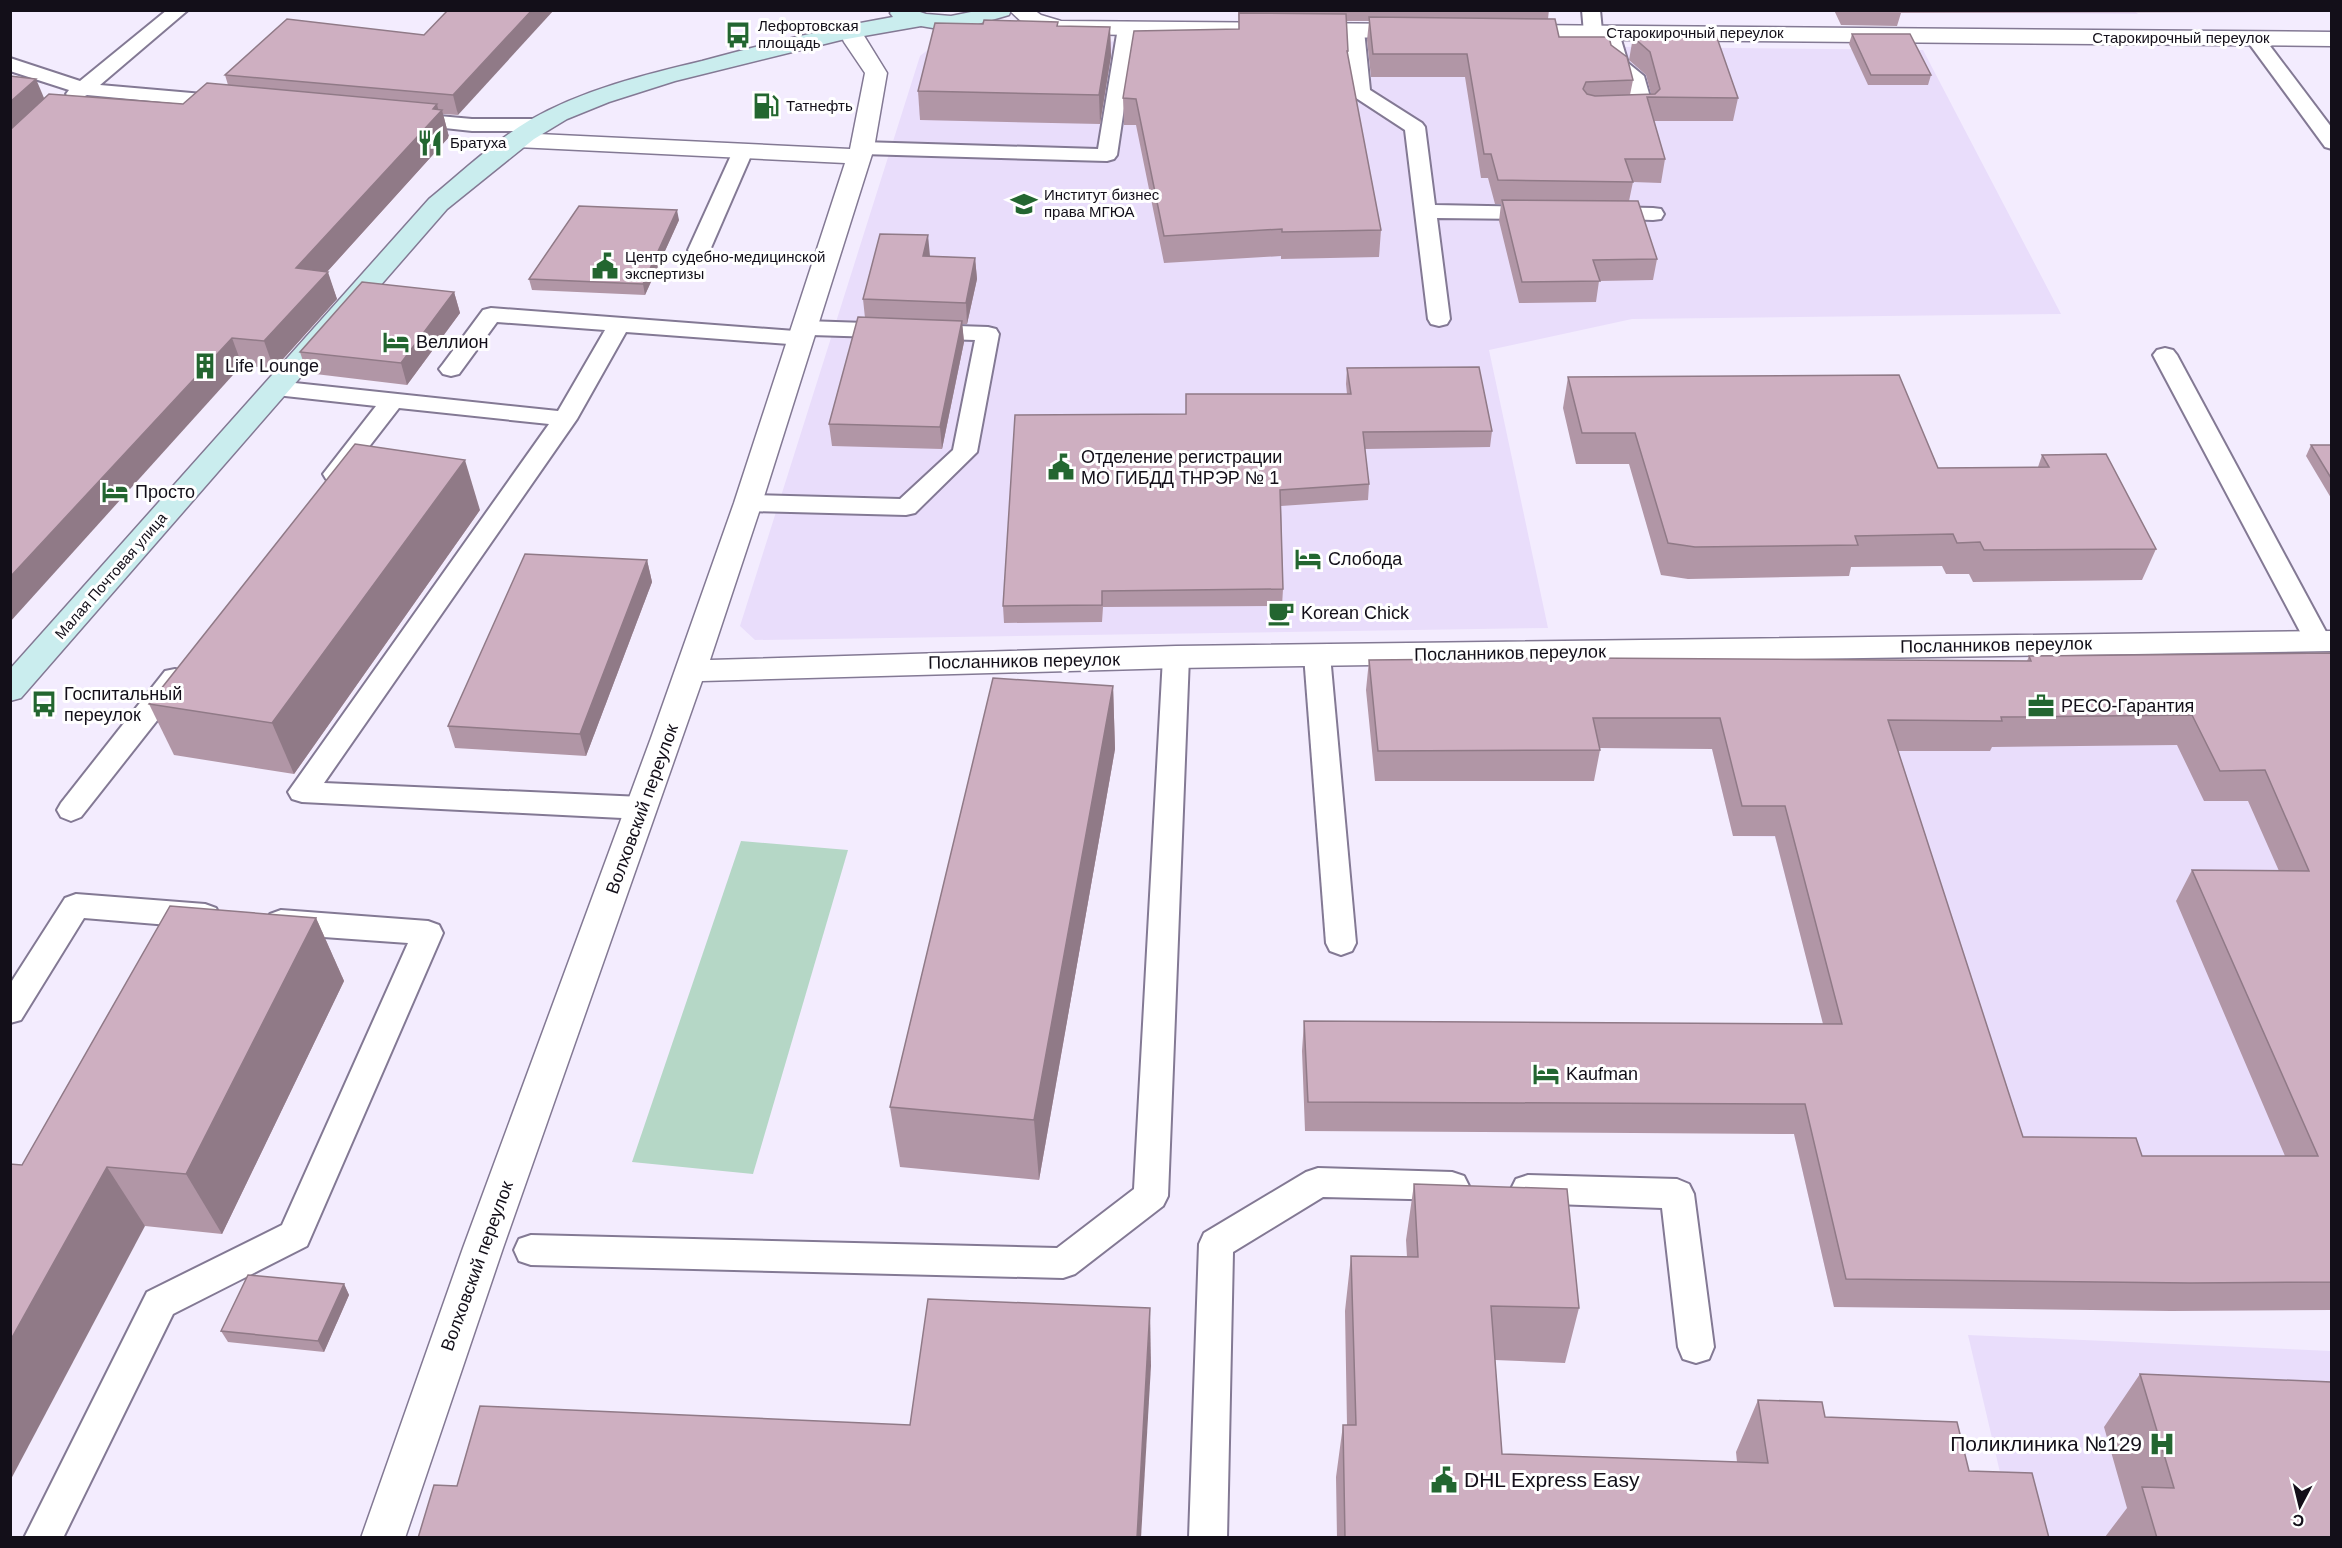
<svg xmlns="http://www.w3.org/2000/svg" width="2342" height="1548" font-family="Arial,sans-serif">
<style>
.built{fill:#e9ddfb}
.green{fill:#b5d7c6}
.lines{fill:none;stroke-linecap:round;stroke-linejoin:round}
.lane-casing{stroke:#837994;stroke-width:4}
.street-casing{stroke:#837994;stroke-width:3}
.secondary-casing{stroke:#837994;stroke-width:3}
.lane{fill:#fff;fill-rule:evenodd}
.street{fill:#fff;fill-rule:evenodd}
.secondary{fill:#caedee;fill-rule:evenodd}
.wall{fill:#b196a6;fill-rule:evenodd}
.shaded-wall{fill:#907a87}
.building{fill:#ceafc1;stroke:#907a87;stroke-width:1.5;fill-rule:evenodd}
.labels{text-anchor:middle;stroke-width:6;stroke-linejoin:round;paint-order:stroke}
.far-poi-label{font-size:15px;fill:#130f19;stroke:#fff;text-anchor:start}
.far-street-label{font-size:15px;fill:#130f19;stroke:#fff}
.poi-label{font-size:18px;fill:#130f19;stroke:#fff;text-anchor:start}
.street-label{font-size:18px;fill:#130f19;stroke:#fff}
.near-poi-label{font-size:21px;fill:#130f19;stroke:#fff;text-anchor:end}
</style>
<rect width="100%" height="100%" fill="#f3ecfe"/>
<g class="built">
<polygon points="1595,10 2332,11 2136,12 2138,14"/>
<polygon points="959,40 1923,50 2061,314 1632,319 1489,350 1548,628 755,640 740,626 920,56 934,45"/>
<polygon points="2331,683 2331,1310 1834,1307 1794,1134 1842,1095 1775,837 1733,836 1712,749 1587,748"/>
<polygon points="1968,1335 2331,1351 2331,1537 2015,1537"/>
</g>
<polygon class="green" points="741,841 848,850 753,1174 632,1162"/>
<g class="lines">
<g class="lane-casing">
<g id="lane">
<polygon points="167,10 188,10 100,85 226,96 233,98 236,102 233,106 226,108 87,95 76,100 69,98 66,94 69,90 10,71 10,58 80,81"/>
<polygon points="1582,10 1600,10 1602,31 1610,27 1617,29 1619,33 1628,63 1644,76 1654,111 1651,115 1617,115 1614,111 1617,107 1632,105 1625,79 1609,66 1601,35 1593,39 1586,37 1584,33"/>
<polygon points="1127,22 1134,24 1136,28 1117,155 1114,159 1107,161 862,154 855,152 852,148 855,144 862,142 1098,149 1118,28 1120,24"/>
<polygon points="1355,24 1362,26 1364,30 1370,90 1422,123 1425,127 1435,205 1538,207 1546,208 1549,213 1546,218 1538,219 1437,218 1450,319 1447,324 1439,326 1431,324 1428,319 1405,130 1353,96 1350,92 1346,30 1348,26"/>
<polygon points="2254,32 2261,34 2332,128 2332,149 2325,147 2245,38 2247,34"/>
<polygon points="406,113 472,119 539,119 546,121 549,125 546,129 539,131 472,131 399,123 396,119 399,115"/>
<polygon points="743,145 750,147 753,151 710,250 707,255 699,257 691,255 688,250 733,151 736,147"/>
<polygon points="1605,207 1653,208 1661,209 1664,214 1661,219 1653,220 1597,218 1594,213 1597,208"/>
<polygon points="491,308 795,331 794,328 797,323 805,321 988,327 996,329 999,334 977,452 915,513 906,515 748,511 739,509 736,503 739,497 748,495 900,499 953,450 975,340 811,335 813,338 810,343 802,345 626,332 577,419 324,783 642,797 652,801 656,808 652,815 642,819 302,802 292,799 288,792 549,424 399,408 344,479 335,482 326,479 323,474 376,406 276,395 268,393 264,388 268,383 276,381 558,411 605,330 497,322 459,374 451,376 443,374 439,369 443,364 483,310"/>
<polygon points="2165,348 2173,350 2177,355 2331,641 2327,647 2318,650 2309,647 2305,641 2153,355 2157,350"/>
<polygon points="1317,646 1327,649 1330,655 1356,943 1352,951 1341,955 1330,951 1326,943 1304,655 1307,649"/>
<polygon points="1176,648 1186,651 1189,657 1168,1196 1163,1206 1075,1274 1063,1278 531,1265 519,1261 514,1250 519,1239 531,1235 1057,1248 1134,1189 1163,657 1166,651"/>
<polygon points="175,669 185,671 189,678 185,685 81,817 71,821 61,817 57,810 61,803 165,671"/>
<polygon points="76,894 205,904 216,908 220,916 216,924 205,928 84,918 21,1020 10,1023 10,984 65,898"/>
<polygon points="281,910 428,921 439,925 443,933 307,1246 173,1314 63,1538 24,1538 147,1292 282,1225 408,943 281,934 270,930 266,922 270,914"/>
<polygon points="1318,1168 1452,1172 1464,1176 1469,1186 1464,1196 1452,1200 1323,1197 1233,1252 1227,1538 1189,1538 1199,1244 1204,1233 1306,1172"/>
<polygon points="1528,1175 1677,1179 1689,1184 1694,1194 1714,1347 1709,1359 1696,1363 1683,1359 1678,1347 1662,1208 1528,1203 1516,1199 1511,1189 1516,1179"/>
</g>
</g>
<g class="street-casing">
<g id="street">
<polygon points="1009,10 1034,10 1041,15 1061,21 1412,24 1420,26 1423,31 1420,36 1412,38 1058,34 1025,25"/>
<polygon points="850,24 858,26 887,73 874,148 762,503 710,660 1176,646 2332,631 2332,651 1176,668 702,681 503,1248 405,1538 361,1538 463,1248 651,738 734,503 845,163 517,147 509,145 505,140 509,135 517,133 850,149 865,73 844,42 839,31 842,26"/>
<polygon points="1514,25 2332,32 2332,46 1514,39 1506,37 1503,32 1506,27"/>
</g>
</g>
<g class="secondary-casing">
<path id="secondary" d="M892,10h22l12,4 25,2 30,-6h30l-2,5 -45,13 -25,1 -18,-3 -80,14 -166,41 -66,21 -42,17 -33,20 -87,70 -426,489 -11,3v-32l419,-470c33,-27 64,-57 101,-79 53,-30 113,-45 172,-59 63,-17 127,-33 191,-44l-3,-4z"/>
</g>
<use href="#lane" class="lane"/>
<use href="#street" class="street"/>
<use href="#secondary" class="secondary"/>
</g>
<g class="wall">
<polygon points="448,10 458,115 443,114 449,137 327,272 337,299 274,369 242,365 44,99 183,104 228,85 225,75 424,35"/>
<polygon points="1238,10 1549,10 1548,19 1559,37 1611,45 1633,80 1630,95 1651,94 1646,75 1629,60 1633,37 1656,37 1656,35 1738,98 1733,121 1654,121 1665,159 1661,183 1633,182 1629,201 1657,259 1653,280 1599,281 1596,302 1519,303 1499,221 1501,204 1495,204 1488,178 1481,178 1465,77 1371,77 1367,40 1369,21 1346,21 1348,58 1381,230 1379,257 1281,259 1281,256 1164,263 1136,125 1124,125 1123,98 1239,29"/>
<polygon points="1834,10 2331,10 2331,12 1901,13 1897,26 1841,25"/>
<polygon points="1058,26 1110,27 1111,56 1100,124 920,120 918,91"/>
<polygon points="1852,34 1931,75 1928,85 1868,85 1849,44"/>
<polygon points="679,220 645,295 532,290 529,279"/>
<polygon points="930,256 975,258 977,279 967,324 962,324 964,342 942,449 832,446 829,424 865,318 863,299"/>
<polygon points="454,292 460,313 407,385 307,373 300,352"/>
<polygon points="1347,368 1492,431 1490,447 1365,449 1369,484 1368,500 1281,506 1283,589 1282,606 1103,607 1102,622 1004,623 1003,606 1186,414 1347,394 1346,384"/>
<polygon points="1568,377 1938,468 2038,467 2042,455 2156,549 2142,580 1973,582 1969,574 1946,574 1942,566 1851,567 1849,576 1688,579 1661,575 1629,464 1576,464 1563,408"/>
<polygon points="2311,445 2331,445 2331,498 2306,456"/>
<polygon points="480,510 294,774 174,755 149,704"/>
<polygon points="647,560 652,582 586,756 455,748 448,726"/>
<path d="M2331,653v657l-160,1 -337,-4 -40,-173 -489,-3 -3,-80 2,-30 519,3 -48,-188h-42l-21,-87 -112,-1v2l-6,31h-219l-9,-91 3,-30 658,1 2,-5zM2177,745l27,56h44l31,70 -87,-1 -16,31 109,255h-143l-119,-19 -125,-386h92l2,-4z"/>
<polygon points="1113,686 1115,749 1039,1180 900,1167 890,1107"/>
<polygon points="316,918 344,981 222,1234 145,1226 22,1165"/>
<polygon points="1414,1184 1579,1308 1565,1363 1495,1360 1502,1454 1737,1462 1736,1452 1758,1400 1825,1417 1969,1471 2049,1538 1337,1538 1336,1477 1343,1425 1347,1425 1345,1311 1351,1256 1407,1257 1406,1240"/>
<polygon points="344,1284 349,1295 324,1352 228,1342 221,1331"/>
<polygon points="2140,1374 2331,1538 2105,1537 2127,1508 2104,1427"/>
</g>
<g class="shaded-wall">
<polygon points="532,10 554,10 458,115 453,95"/>
<polygon points="1110,27 1111,56 1100,124 1099,95"/>
<polygon points="36,79 47,105 10,138 10,102"/>
<polygon points="437,104 439,113 442,110 449,137 305,296 296,268"/>
<polygon points="677,210 679,220 645,295 643,284"/>
<polygon points="928,235 930,256 923,256"/>
<polygon points="975,258 977,279 967,324 966,303"/>
<polygon points="328,272 337,299 274,369 264,341"/>
<polygon points="454,292 460,313 407,385 401,363"/>
<polygon points="962,321 964,342 942,449 940,427"/>
<polygon points="232,338 242,365 10,622 10,577"/>
<polygon points="465,460 480,510 294,774 272,723"/>
<polygon points="647,560 652,582 586,756 580,734"/>
<polygon points="1113,686 1115,749 1039,1180 1034,1120"/>
<polygon points="316,918 344,981 222,1234 186,1174"/>
<polygon points="107,1167 145,1226 10,1481 10,1341"/>
<polygon points="344,1284 349,1295 324,1352 318,1341"/>
<polygon points="1150,1308 1151,1366 1141,1538 1137,1538"/>
</g>
<g class="building">
<polygon points="448,10 532,10 453,95 225,75 287,19 424,35"/>
<polygon points="1239,13 1346,14 1348,51 1347,51 1381,230 1282,232 1282,229 1164,236 1136,99 1123,98 1134,31 1239,29"/>
<polygon points="1369,17 1555,19 1559,37 1609,37 1611,45 1627,57 1633,80 1586,82 1583,89 1587,94 1595,96 1655,94 1660,89 1650,52 1633,37 1657,37 1656,35 1716,35 1738,98 1647,97 1665,159 1625,159 1633,182 1498,180 1491,154 1484,154 1467,54 1373,54"/>
<polygon points="984,20 1058,22 1057,26 1110,27 1099,95 918,91 935,23 983,24"/>
<polygon points="1852,34 1910,34 1931,75 1871,75"/>
<polygon points="10,76 36,79 10,102"/>
<polygon points="207,83 437,104 433,109 442,110 296,268 328,272 264,341 232,338 10,577 10,130 49,94 183,104"/>
<polygon points="1502,200 1638,201 1657,259 1593,260 1600,281 1522,282"/>
<polygon points="579,206 677,210 643,284 529,279"/>
<polygon points="880,234 928,235 923,256 975,258 966,303 863,299"/>
<polygon points="362,282 454,292 401,363 300,352"/>
<polygon points="858,317 962,321 940,427 829,424"/>
<polygon points="1479,367 1492,431 1363,432 1369,484 1280,490 1283,589 1102,591 1102,605 1003,606 1015,415 1186,414 1186,394 1351,394 1347,368"/>
<polygon points="1899,375 1938,468 2049,467 2042,455 2106,454 2156,549 1984,550 1980,542 1957,543 1953,534 1855,536 1858,545 1695,547 1668,543 1635,433 1582,433 1568,377"/>
<polygon points="355,444 465,460 272,723 149,704"/>
<polygon points="2311,445 2331,445 2331,478"/>
<polygon points="525,554 647,560 580,734 448,726"/>
<path d="M2331,653v629l-141,1 -344,-4 -41,-175 -497,-2 -4,-81 538,3 -57,-218h-43l-22,-88h-127l7,32 -222,1 -9,-91 213,-2 449,3 -2,-5zM2192,715l28,56 45,-1 44,101 -117,-1 126,286h-176l-6,-18 -113,-1 -135,-417 114,1 -1,-4z"/>
<polygon points="993,678 1113,686 1034,1120 890,1107"/>
<polygon points="170,906 316,918 186,1174 107,1167 10,1341 10,1164 22,1165"/>
<polygon points="1414,1184 1567,1189 1579,1308 1491,1306 1502,1454 1768,1463 1758,1400 1822,1402 1825,1417 1957,1422 1969,1471 2032,1473 2049,1538 1345,1538 1343,1425 1356,1425 1351,1256 1418,1257"/>
<polygon points="248,1275 344,1284 318,1341 221,1331"/>
<polygon points="928,1299 1150,1308 1137,1538 418,1538 434,1485 457,1486 480,1406 910,1425"/>
<polygon points="2140,1374 2331,1382 2331,1538 2157,1538 2142,1487 2174,1488"/>
</g>
<defs>
<g id="bus-bare" transform="scale(2.07)"><path d="M-5-6H5V4H4V6H2V4H-2V6H-4V4H-5ZM-3.5-4V0h7V-4ZM-3.5 1.2v1.5H-2V1.2ZM2 1.2v1.5H3.5V1.2Z" fill="#236630" stroke="#fff" stroke-width="2.5" paint-order="stroke"/></g>
<g id="fuel-bare" transform="scale(2.07)"><path d="M-5.5-6h7V0h2V4h1.3V-2.5L3-4.5l.8-.8L6-3V5H2.5V1h-1V6h-7ZM-4.2-4.7v3.2H.2V-4.7Z" fill="#236630" stroke="#fff" stroke-width="2.5" paint-order="stroke"/></g>
<g id="restaurant-bare" transform="scale(2.07)"><path d="M-5-6h1v4h1v-4h1v4h1v-4h1v5L-1.5 .5V6h-2V.5L-5-1ZM5-6V6H3V1.5H1.5Q1.5-4 5-6Z" fill="#236630" stroke="#fff" stroke-width="2.5" paint-order="stroke"/></g>
<g id="university-bare" transform="scale(2.07)"><path d="M0-5L7-2L0 1L-7-2ZM-4 1L0 2.5L4 1V4Q0 6-4 4Z" fill="#236630" stroke="#fff" stroke-width="2.5" paint-order="stroke"/></g>
<g id="civic-bare" transform="scale(2.07)"><path d="M-.6-6.5H3V-4.5H.6V-3L4-1V1h2V6H-6V1h2V-1L-.6-3ZM-1.2 2.5V6h2.4V2.5Z" fill="#236630" stroke="#fff" stroke-width="2.5" paint-order="stroke"/></g>
<g id="hotel-bare" transform="scale(2.07)"><path d="M-6-4.5h1.5V1H6V5H4.5V3h-9V5H-6ZM-4 0a1.8 1.8 0 1 1 3.6 0ZM.5 0V-2.5h3Q6-2.5 6 0Z" fill="#236630" stroke="#fff" stroke-width="2.5" paint-order="stroke"/></g>
<g id="building-bare" transform="scale(2.07)"><path d="M-4-6H4V6H1V3H-1V6H-4ZM-2.5-4.3h1.7v1.8h-1.7ZM.8-4.3h1.7v1.8H.8ZM-2.5-1h1.7V.8h-1.7ZM.8-1h1.7V.8H.8Z" fill="#236630" stroke="#fff" stroke-width="2.5" paint-order="stroke"/></g>
<g id="cafe-bare" transform="scale(2.07)"><path d="M-5.5-4.5H6V0H3Q3 3.5 0 3.5H-2.5Q-5.5 3.5-5.5 0ZM3-3.2v2h1.7v-2ZM-6 4.5H4V6H-6Z" fill="#236630" stroke="#fff" stroke-width="2.5" paint-order="stroke"/></g>
<g id="office-bare" transform="scale(2.07)"><path d="M-6-3h4V-5.5h4V-3h4V5H-6ZM-1-4.5V-3h2v-1.5ZM-6 0V1H6V0Z" fill="#236630" stroke="#fff" stroke-width="2.5" paint-order="stroke"/></g>
<g id="hospital-bare" transform="scale(2.07)"><path d="M-5-5h3v3.5h4V-5h3V5h-3V1.5h-4V5h-3Z" fill="#236630" stroke="#fff" stroke-width="2.5" paint-order="stroke"/></g>
</defs>
<g fill-rule="evenodd">
<use href="#bus-bare" x="738" y="35"/>
<use href="#fuel-bare" x="766" y="106"/>
<use href="#restaurant-bare" x="430" y="143"/>
<use href="#university-bare" x="1024" y="204"/>
<use href="#civic-bare" x="605" y="266"/>
<use href="#hotel-bare" x="396" y="342"/>
<use href="#building-bare" x="205" y="366"/>
<use href="#civic-bare" x="1061" y="467"/>
<use href="#hotel-bare" x="115" y="492"/>
<use href="#hotel-bare" x="1308" y="559"/>
<use href="#cafe-bare" x="1281" y="613"/>
<use href="#bus-bare" x="44" y="704"/>
<use href="#office-bare" x="2041" y="706"/>
<use href="#hotel-bare" x="1546" y="1074"/>
<use href="#hospital-bare" x="2162" y="1444"/>
<use href="#civic-bare" x="1444" y="1480"/>
</g>
<g class="labels">
<g class="far-poi-label">
<text x="758" y="31">Лефортовская<tspan x="758" dy="17">площадь</tspan></text>
<text x="786" y="111">Татнефть</text>
<text x="450" y="148">Братуха</text>
<text x="1044" y="200">Институт бизнес<tspan x="1044" dy="17">права МГЮА</tspan></text>
<text x="625" y="262">Центр судебно-медицинской<tspan x="625" dy="17">экспертизы</tspan></text>
</g>
<g class="far-street-label">
<text x="1695" y="38">Старокирочный переулок</text>
<text x="2181" y="43">Старокирочный переулок</text>
<text transform="translate(111 576) rotate(-49)" y="5">Малая Почтовая улица</text>
</g>
<g class="poi-label">
<text x="416" y="348">Веллион</text>
<text x="225" y="372">Life Lounge</text>
<text x="1081" y="463">Отделение регистрации<tspan x="1081" dy="21">МО ГИБДД ТНРЭР № 1</tspan></text>
<text x="135" y="498">Просто</text>
<text x="1328" y="565">Слобода</text>
<text x="1301" y="619">Korean Chick</text>
<text x="64" y="700">Госпитальный<tspan x="64" dy="21">переулок</tspan></text>
<text x="2061" y="712">РЕСО-Гарантия</text>
<text x="1566" y="1080">Kaufman</text>
</g>
<g class="street-label">
<text transform="translate(1996 645) rotate(-1)" y="6">Посланников переулок</text>
<text transform="translate(1510 653) rotate(-1)" y="6">Посланников переулок</text>
<text transform="translate(1024 661) rotate(-1)" y="6">Посланников переулок</text>
<text transform="translate(642 809) rotate(-70)" y="6">Волховский переулок</text>
<text transform="translate(477 1266) rotate(-70)" y="6">Волховский переулок</text>
</g>
<g class="near-poi-label">
<text x="2142" y="1451">Поликлиника №129</text>
<text x="1464" y="1487" text-anchor="start">DHL Express Easy</text>
</g>
</g>
<rect width="2342" height="1548" fill="none" stroke="#130f19" stroke-width="24"/>
<g transform="translate(2300 1506) rotate(187)" stroke="#ffffff" stroke-width="4.5" paint-order="stroke">
<path d="M0-4.5L10 22L0 15L-10 22Z" fill="#130f19"/>
<text y="-9" font-size="16" font-weight="bold" text-anchor="middle" fill="#130f19">С</text>
</g>
</svg>
